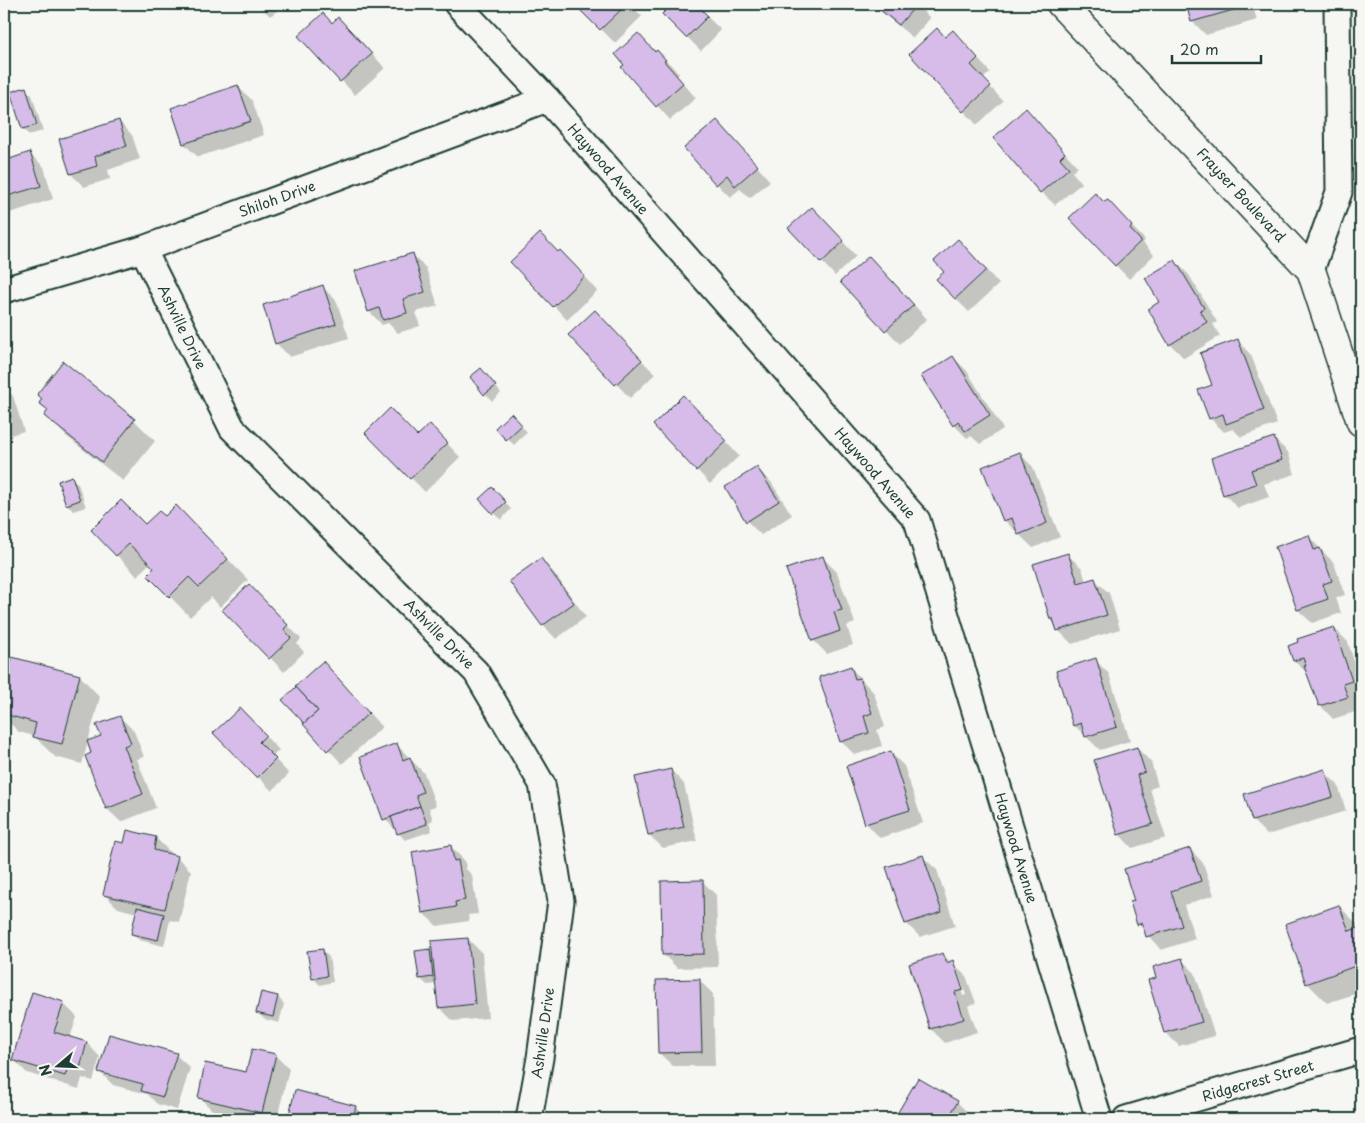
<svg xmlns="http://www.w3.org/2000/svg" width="1365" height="1123" font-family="'Playpen Sans',sans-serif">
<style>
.shadow{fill:#0003;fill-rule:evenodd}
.building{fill:#d7bcea;stroke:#1f3d34}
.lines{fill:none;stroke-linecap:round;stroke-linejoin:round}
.minor-casing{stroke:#1f3d34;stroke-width:29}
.secondary-casing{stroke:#1f3d34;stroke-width:31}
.minor{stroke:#f6f6f2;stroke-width:25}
.secondary{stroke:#f6f6f2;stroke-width:28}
.labels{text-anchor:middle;stroke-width:4;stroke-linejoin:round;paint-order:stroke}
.street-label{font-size:14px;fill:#1f3d34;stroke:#f6f6f2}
</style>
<rect width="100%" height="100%" fill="#f6f6f2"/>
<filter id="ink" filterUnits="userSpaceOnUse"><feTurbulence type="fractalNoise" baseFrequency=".02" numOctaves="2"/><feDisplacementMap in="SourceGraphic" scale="10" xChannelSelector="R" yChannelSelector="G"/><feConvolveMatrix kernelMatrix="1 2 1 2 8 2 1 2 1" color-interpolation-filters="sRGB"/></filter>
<g filter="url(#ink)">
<g class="shadow">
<polygon points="258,4 287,4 270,16"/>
<polygon points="576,4 629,4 642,16 615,43"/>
<polygon points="674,4 694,4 721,30 701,51 664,14"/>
<polygon points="872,4 916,4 930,18 913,38"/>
<polygon points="1187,4 1267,4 1268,6 1254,10 1257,20 1206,35 1192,21"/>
<polygon points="332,24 352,32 385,68 355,95 300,36"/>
<polygon points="638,35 671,65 679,74 677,76 696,98 670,120 623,67"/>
<polygon points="945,39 966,46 990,72 983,79 1003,101 977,125 964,111"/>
<polygon points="238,87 252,100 264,135 198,157 184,144 172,109"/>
<polygon points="25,89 32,95 43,131 29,135 23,129"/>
<polygon points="1026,110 1078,167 1072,172 1082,183 1055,205 1041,192"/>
<polygon points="119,121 132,135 140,159 108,170 110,179 84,187 71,174"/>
<polygon points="717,121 770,181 750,198 740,189 730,197 717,184"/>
<polygon points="30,154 44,167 53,199 4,215 4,162"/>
<polygon points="1104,204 1121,215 1145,240 1143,243 1154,255 1129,279 1070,218"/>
<polygon points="825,222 856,256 835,276 822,262"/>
<polygon points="558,253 574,265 597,291 567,320 554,306"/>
<polygon points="412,254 426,268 438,306 416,312 420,326 398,333 388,323 382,325 369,311"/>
<polygon points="972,254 999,284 969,312 955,298 946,272"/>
<polygon points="1175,261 1189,275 1217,322 1213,324 1220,336 1184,358 1170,344 1161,303"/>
<polygon points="883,271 927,319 900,344 842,282"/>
<polygon points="322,287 336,300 349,338 290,357 276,343"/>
<polygon points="608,325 655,374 630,398 569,335"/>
<polygon points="1238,341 1251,355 1277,424 1241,437 1233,429 1224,432 1210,418 1213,386"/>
<polygon points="953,357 967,371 1003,429 980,444 971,436 967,438 954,425"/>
<polygon points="63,363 134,420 155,441 123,481 66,436 46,415 49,411 41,403"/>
<polygon points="487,376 501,393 492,401 471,377"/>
<polygon points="4,387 13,396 24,431 4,437"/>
<polygon points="697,411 739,456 710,484 697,470"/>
<polygon points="511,415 527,432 514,445 497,428"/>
<polygon points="367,433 444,440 460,457 425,492"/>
<polygon points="1274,439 1288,452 1295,474 1264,484 1269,497 1238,508 1224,494"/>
<polygon points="1020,454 1033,467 1060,537 1033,548 1004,520"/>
<polygon points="757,468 771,482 792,515 761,535 747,521"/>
<polygon points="72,478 78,484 86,507 73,511 67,504"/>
<polygon points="492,489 511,509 501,520 481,499"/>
<polygon points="165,518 197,527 248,580 220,607 211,597 190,617 149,575 155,568 150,563 137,576 92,530 145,526"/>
<polygon points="1309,537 1334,563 1345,595 1336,598 1341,613 1312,623 1298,610"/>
<polygon points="1068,555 1082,568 1086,582 1095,580 1109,593 1120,629 1072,644 1058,630 1051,619"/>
<polygon points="823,558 837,572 855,623 847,626 853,645 827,654 813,640"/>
<polygon points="541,559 554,573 586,617 556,639 543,625 511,581"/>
<polygon points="263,599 301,639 297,644 304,652 284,672 224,610"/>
<polygon points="1334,628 1348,642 1361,684 1361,696 1356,698 1361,710 1333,719 1320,705 1308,674 1294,661"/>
<polygon points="13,658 80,676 100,697 82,764 55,757 34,736 19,732 4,717 4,692"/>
<polygon points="1095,660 1109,674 1130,741 1100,750 1074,725"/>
<polygon points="850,667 874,693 885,727 877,730 882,746 855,755 841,741"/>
<polygon points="336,677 382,727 342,764 284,700"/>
<polygon points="240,710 279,750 272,756 289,774 272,791 215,733"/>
<polygon points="120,717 134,731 144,757 137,759 156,808 121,822 107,809 86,756 93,754 102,736"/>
<polygon points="397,745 424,773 436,806 429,808 433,820 429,822 432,831 405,840 385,819"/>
<polygon points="1137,748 1151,762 1158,786 1150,789 1166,838 1132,848 1119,834"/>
<polygon points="891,753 904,766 923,823 880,838 867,824 848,767"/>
<polygon points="671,770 684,784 697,841 663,848 649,835"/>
<polygon points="1324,771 1338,785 1346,811 1267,835 1253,821 1245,795"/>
<polygon points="156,838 170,852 169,855 177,857 191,871 179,922 170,920 164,946 139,940 132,934 137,913 118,908 105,895 125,845"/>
<polygon points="451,847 465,861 466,869 472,875 478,914 468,915 469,921 437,926 423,913"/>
<polygon points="1190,849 1203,863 1214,895 1184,905 1195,939 1161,950 1138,924 1136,902"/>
<polygon points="923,857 937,870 955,926 920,937 906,923"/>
<polygon points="703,882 716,895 718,967 677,968 663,954"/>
<polygon points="1339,906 1361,928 1361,992 1327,1003 1307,983"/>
<polygon points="468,939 482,953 488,1018 453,1021 439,1007 437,984 427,985 420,978 429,950 434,954"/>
<polygon points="322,950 329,957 333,982 320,985 313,978"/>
<path d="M943,955l23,21 10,27 -8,3 9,26 -32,11 -14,-14 -21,-64zM955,969l3,4 8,22 -3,1z"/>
<polygon points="1182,960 1195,973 1215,1036 1179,1046 1166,1033 1150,981 1158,979"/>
<polygon points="699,980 713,994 715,1066 673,1066 659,1053"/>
<polygon points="278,997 284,1004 279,1023 264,1019 258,1013"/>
<polygon points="63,1003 77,1017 70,1038 87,1043 100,1057 93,1081 82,1078 79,1089 27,1073 13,1059"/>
<polygon points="176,1055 190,1068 177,1110 157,1104 147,1094 113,1085 100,1072"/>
<polygon points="275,1055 289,1069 277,1119 246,1119 213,1111 199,1097 247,1074"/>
<polygon points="918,1080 957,1102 971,1116 969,1119 896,1119"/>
<polygon points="296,1091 355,1107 367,1119 289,1119"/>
</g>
<g class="building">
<polygon points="574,4 627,4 600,30"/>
<polygon points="672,4 696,4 708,16 686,38 662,14"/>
<polygon points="873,4 917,4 899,25"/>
<polygon points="1186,4 1243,4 1244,7 1191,22"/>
<polygon points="323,13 332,23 338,17 372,54 340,82 298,36"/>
<polygon points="937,28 945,37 953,30 978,58 971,65 991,86 963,112 909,54"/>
<polygon points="638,33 655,52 657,50 666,60 664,61 683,83 656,107 621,67 624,65 615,54"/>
<polygon points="238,85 251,121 183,144 171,108"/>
<polygon points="26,87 37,125 22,129 10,92"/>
<polygon points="1026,108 1065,153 1060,158 1069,168 1040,193 993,138"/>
<polygon points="119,120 127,146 95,156 97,166 70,174 59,139"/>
<polygon points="717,120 758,166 735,186 727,175 716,185 684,148"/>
<polygon points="30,152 41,186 4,197 4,161"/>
<polygon points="1095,193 1104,202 1108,200 1132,226 1130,229 1141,241 1115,266 1069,218"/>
<polygon points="812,207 844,241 821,263 788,228"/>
<polygon points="540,233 558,252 560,250 585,276 553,307 510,262"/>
<polygon points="958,239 986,270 955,299 936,279 944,272 934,261"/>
<polygon points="413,253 425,292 403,299 407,313 383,320 379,308 368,312 355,271"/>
<polygon points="869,256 914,305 885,331 840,282"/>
<polygon points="1175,260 1204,308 1200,310 1207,322 1169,345 1148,309 1159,302 1145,278"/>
<polygon points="323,285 336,324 275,344 263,305"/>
<polygon points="595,310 642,360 615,385 568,335"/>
<polygon points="1238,339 1264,410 1226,424 1223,414 1209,419 1198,390 1212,385 1200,353"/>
<polygon points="953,356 990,415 965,431 958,421 953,426 921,376"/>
<polygon points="63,361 135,419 102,462 44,416 48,410 39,403 42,399 37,394"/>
<polygon points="481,368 496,386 484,395 470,377"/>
<polygon points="4,394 11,417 4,420"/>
<polygon points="683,395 727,441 696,471 653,425"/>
<polygon points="390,408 417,436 430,424 448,443 410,479 365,433"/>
<polygon points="511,413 522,425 506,440 495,428"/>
<polygon points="1274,437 1282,460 1251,470 1256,484 1223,495 1211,458"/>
<polygon points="1020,452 1047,523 1018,535 1012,518 1003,521 982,467"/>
<polygon points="757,467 779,501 746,522 725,487"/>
<polygon points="72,476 80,500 66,505 58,481"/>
<polygon points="492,487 506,502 493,514 479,499"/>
<polygon points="121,500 145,524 159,511 165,516 176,505 228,559 199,587 189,577 169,597 147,575 154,568 129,544 116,556 91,530"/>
<polygon points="1309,535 1314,550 1320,548 1332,581 1323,584 1328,599 1297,610 1275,547"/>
<polygon points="1068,553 1078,583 1095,578 1107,615 1057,631 1053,619 1050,619 1033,564"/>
<polygon points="823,556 842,610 834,612 840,631 812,641 786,569"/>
<polygon points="541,558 574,603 542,626 509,581"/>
<polygon points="249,584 288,625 284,629 291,638 269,659 222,610"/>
<polygon points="1334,627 1352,681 1343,684 1348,697 1319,706 1304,666 1306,666 1303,658 1293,661 1288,646 1298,642 1297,639"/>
<polygon points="12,657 80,675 62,744 33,737 36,723 4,714 4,687"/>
<polygon points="1096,658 1117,727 1085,737 1081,723 1073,726 1056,671"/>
<polygon points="323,661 369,713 327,751 303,724 318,711 295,686"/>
<polygon points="851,666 855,679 860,678 872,713 864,716 869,733 840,742 819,677"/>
<polygon points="296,687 318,711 304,723 282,700"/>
<polygon points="240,708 266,735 259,742 276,759 257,778 213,733"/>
<polygon points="120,716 131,743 124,746 143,794 106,809 85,756 91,753 87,741 101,736 96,725"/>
<polygon points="397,743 403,760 410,757 423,792 416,795 420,806 383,820 360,757"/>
<polygon points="1137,747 1145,772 1137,775 1153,824 1118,835 1094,760"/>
<polygon points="891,751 910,810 865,824 846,766"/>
<polygon points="671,769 684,827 648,835 635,777"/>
<polygon points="1325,769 1333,797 1252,821 1244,794"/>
<polygon points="420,806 427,824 397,834 391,817"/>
<polygon points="127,830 156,837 154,850 178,856 165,909 103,895 115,841 124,843"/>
<polygon points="451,845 454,861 458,860 465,900 455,902 456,907 422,913 412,852"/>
<polygon points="1190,848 1201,881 1171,891 1182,926 1146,937 1142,923 1137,925 1130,902 1134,901 1124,869"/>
<polygon points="923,855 942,912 905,924 886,867"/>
<polygon points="703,880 704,954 662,955 661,881"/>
<polygon points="1339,905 1349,931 1361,927 1361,964 1306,984 1285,924"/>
<polygon points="137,907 164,914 158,940 131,934"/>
<polygon points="468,938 475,1004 438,1008 431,941"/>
<polygon points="323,949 327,976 312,979 307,951"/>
<polygon points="430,949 433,977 419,979 415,951"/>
<polygon points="943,953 947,963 953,960 963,990 955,992 964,1019 930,1029 909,964"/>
<polygon points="1182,958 1202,1022 1164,1033 1148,980 1156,978 1153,967"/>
<polygon points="700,979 702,1052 658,1053 656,980"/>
<polygon points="32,992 64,1002 54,1032 87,1042 80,1068 69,1065 65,1076 12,1060"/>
<polygon points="261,992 278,996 273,1017 256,1013"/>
<polygon points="109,1034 177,1053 163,1097 141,1091 143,1084 98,1072"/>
<polygon points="252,1049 276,1054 262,1113 198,1098 205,1063 246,1072"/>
<polygon points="918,1078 958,1101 948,1119 894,1119"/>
<polygon points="295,1090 356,1106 353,1119 288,1119"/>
</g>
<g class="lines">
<g class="minor-casing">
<g id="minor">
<polyline points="457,4 547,99 917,520 1099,1119"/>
<polyline points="143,249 232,428 476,672 542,784 561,901 540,1058 529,1119"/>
<polyline points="1311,270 1339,192 1337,4"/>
<polyline points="4,290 143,249 547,99"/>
<polyline points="1126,1119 1361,1050"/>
</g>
</g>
<g class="secondary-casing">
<polyline id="secondary" points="1061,4 1311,270 1361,422"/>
</g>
<use href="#minor" class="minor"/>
<use href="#secondary" class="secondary"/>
</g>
</g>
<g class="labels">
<g class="street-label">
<text transform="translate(608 169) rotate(49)" y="5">Haywood Avenue</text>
<text transform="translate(1241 195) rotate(47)" y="5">Frayser Boulevard</text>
<text transform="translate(277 199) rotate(-20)" y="5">Shiloh Drive</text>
<text transform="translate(182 327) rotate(64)" y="5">Ashville Drive</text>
<text transform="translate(875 473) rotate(49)" y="5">Haywood Avenue</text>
<text transform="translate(439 634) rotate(45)" y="5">Ashville Drive</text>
<text transform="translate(1016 848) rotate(73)" y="5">Haywood Avenue</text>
<text transform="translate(543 1033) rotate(-82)" y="5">Ashville Drive</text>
<text transform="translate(1258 1081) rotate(-16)" y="5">Ridgecrest Street</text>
</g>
</g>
<rect width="1365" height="1123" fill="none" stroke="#f6f6f2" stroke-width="20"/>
<rect x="10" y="10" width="1345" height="1103" fill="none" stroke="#1f3d34" stroke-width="2" filter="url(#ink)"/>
<g transform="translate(58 1066) rotate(251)" stroke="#f6f6f2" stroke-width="4" paint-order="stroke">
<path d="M0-4L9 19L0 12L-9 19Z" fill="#1f3d34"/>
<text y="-8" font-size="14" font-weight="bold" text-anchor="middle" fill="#1f3d34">N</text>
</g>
<path d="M1172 55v8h89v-8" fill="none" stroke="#1f3d34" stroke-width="2.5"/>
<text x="1180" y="55" font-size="15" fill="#1f3d34" stroke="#f6f6f2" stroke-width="4" paint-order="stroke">20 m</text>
</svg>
